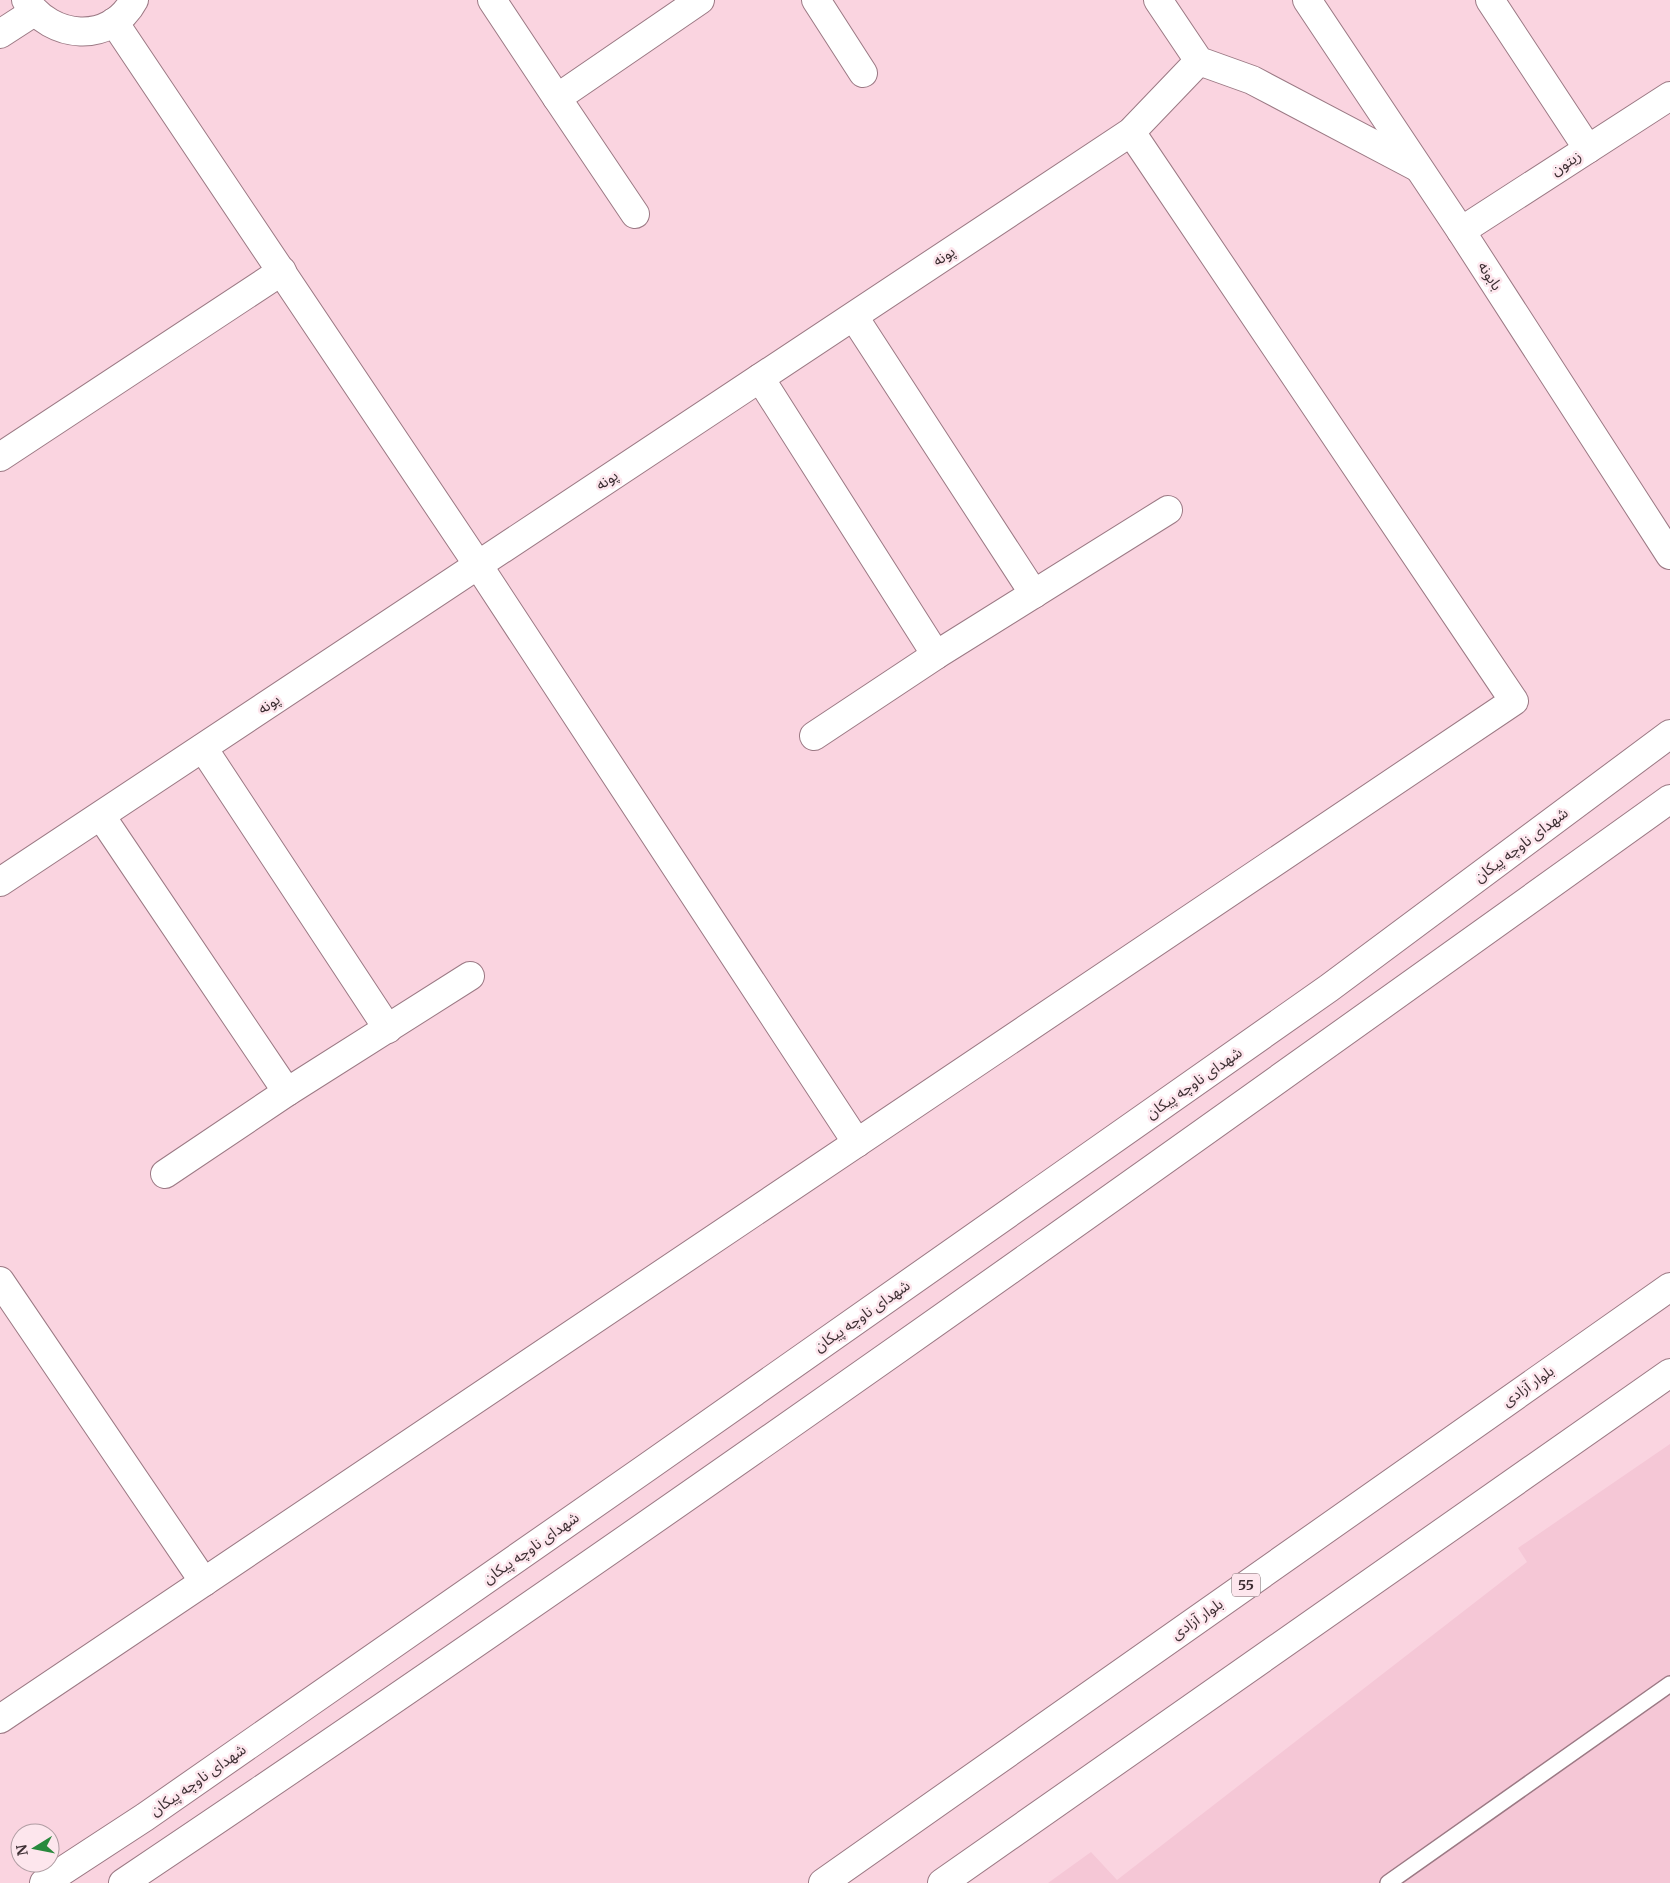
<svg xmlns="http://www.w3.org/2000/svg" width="1670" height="1883" font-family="Merriweather,'Noto Sans Arabic',serif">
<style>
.built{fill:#f5c7d6}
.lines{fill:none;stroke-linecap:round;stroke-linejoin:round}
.service-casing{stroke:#9b7984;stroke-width:18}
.minor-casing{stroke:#9b7984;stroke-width:30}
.primary-casing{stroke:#9b7984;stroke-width:30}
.service{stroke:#fff;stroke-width:15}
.minor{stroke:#fff;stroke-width:28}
.primary{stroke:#fff;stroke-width:28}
.labels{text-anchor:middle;stroke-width:5;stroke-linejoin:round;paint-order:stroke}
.shield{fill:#fde6ed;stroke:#77666b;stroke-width:1}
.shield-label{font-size:14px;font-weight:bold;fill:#3d2f33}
.street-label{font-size:15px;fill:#3d2f33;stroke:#fde6ed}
</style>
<rect width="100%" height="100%" fill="#fad4e0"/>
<polygon class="built" points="1670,1444 1670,1883 1048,1883 1091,1852 1117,1880 1527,1562 1518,1548"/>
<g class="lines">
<g class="service-casing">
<polyline id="service" points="1388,1883 1670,1684"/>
</g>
<g class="minor-casing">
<g id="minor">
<path d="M26,0c25,39 84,45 108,0"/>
<polyline points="492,0 557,98 700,0"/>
<polyline points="816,0 863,73"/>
<polyline points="1158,0 1199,61 1252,80 1417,167"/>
<polyline points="1307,0 1461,231 1670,555"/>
<polyline points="1490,0 1588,149"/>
<polyline points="114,22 478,565 857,1143"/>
<polyline points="0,34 34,12"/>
<polyline points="557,98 635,214"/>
<polyline points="1461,231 1670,96"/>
<polyline points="854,317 1034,594"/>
<polyline points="760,378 936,655"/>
<polyline points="0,457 282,271"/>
<polyline points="814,736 936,655 1168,510"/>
<polyline points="203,748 388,1029"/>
<polyline points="101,816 287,1092"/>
<polyline points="0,882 1131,132 1199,61"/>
<polyline points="165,1174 287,1092 470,976"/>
<polyline points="0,1281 204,1582"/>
<polyline points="0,1719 1514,701 1131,132"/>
<polyline points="44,1883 145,1817 646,1468 1329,988 1670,734"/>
<path d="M123,1883c523,-351 1035,-717 1547,-1084"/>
</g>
</g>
<g class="primary-casing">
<g id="primary">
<polyline points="823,1883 1670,1287"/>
<polyline points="942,1883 1670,1373"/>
</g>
</g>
<use href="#service" class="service"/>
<use href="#minor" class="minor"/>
<use href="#primary" class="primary"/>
</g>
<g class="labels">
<rect class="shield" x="1232" y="1573.5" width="28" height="23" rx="4"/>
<g class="shield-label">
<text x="1246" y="1590">55</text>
</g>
<g class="street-label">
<text transform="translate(1566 163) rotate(-33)" y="5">زیتون</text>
<text transform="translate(944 256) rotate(-34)" y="5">پونه</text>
<text transform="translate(1490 276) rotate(57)" y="5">بابونه</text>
<text transform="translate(607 480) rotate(-34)" y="5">پونه</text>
<text transform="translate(269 704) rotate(-34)" y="5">پونه</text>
<text transform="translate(1521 845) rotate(-37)" y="5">شهدای ناوچه پیکان</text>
<text transform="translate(1194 1083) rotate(-35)" y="5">شهدای ناوچه پیکان</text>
<text transform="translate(862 1316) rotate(-35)" y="5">شهدای ناوچه پیکان</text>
<text transform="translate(1528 1386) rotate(-35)" y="5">بلوار آزادی</text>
<text transform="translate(531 1548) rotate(-35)" y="5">شهدای ناوچه پیکان</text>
<text transform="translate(1197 1619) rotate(-35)" y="5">بلوار آزادی</text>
<text transform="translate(198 1780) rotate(-35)" y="5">شهدای ناوچه پیکان</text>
</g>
</g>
<g transform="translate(35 1848) rotate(260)"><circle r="24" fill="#fde6ed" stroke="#b09da3"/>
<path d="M0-4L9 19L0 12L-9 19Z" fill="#28893d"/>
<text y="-8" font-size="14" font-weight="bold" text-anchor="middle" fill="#3d2f33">N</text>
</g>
</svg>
